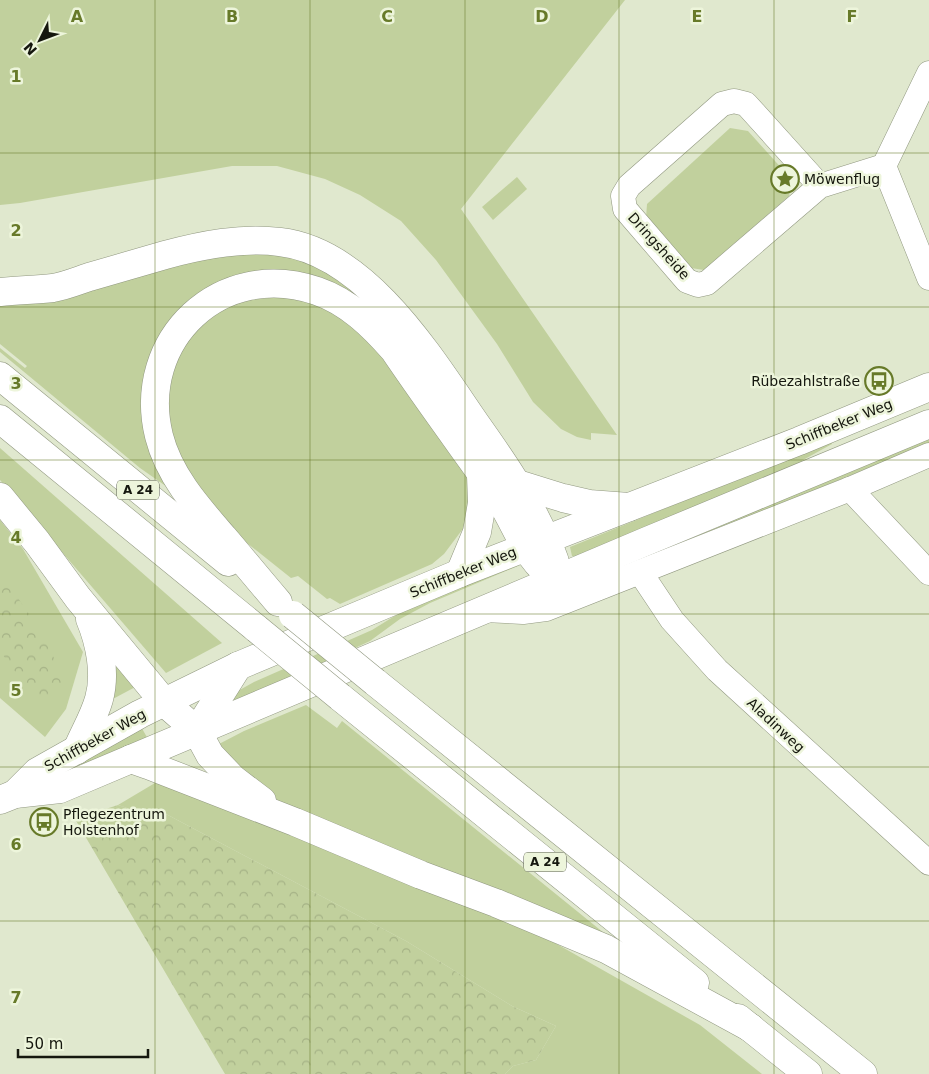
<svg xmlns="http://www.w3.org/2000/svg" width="929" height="1074" font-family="'DejaVu Sans',sans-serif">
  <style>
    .green { fill: #c1d09d }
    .forest { fill: url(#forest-crowns) }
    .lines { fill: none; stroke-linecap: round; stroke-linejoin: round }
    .minor-casing { stroke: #919880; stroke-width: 25 }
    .major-casing { stroke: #919880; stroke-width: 29 }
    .highway-casing { stroke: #919880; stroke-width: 29 }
    .minor { stroke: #fff; stroke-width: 24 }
    .major { stroke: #fff; stroke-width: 28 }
    .highway { stroke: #fff; stroke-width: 28 }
    .highway-bridge-casing { stroke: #919880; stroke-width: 29; stroke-linecap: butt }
    .highway-bridge { stroke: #fff; stroke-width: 28 }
    .grid { fill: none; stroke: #677a29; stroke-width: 1; stroke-opacity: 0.55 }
    .labels { text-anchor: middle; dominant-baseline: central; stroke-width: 5; stroke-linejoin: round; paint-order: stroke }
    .shield { fill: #edf5db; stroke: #565a4c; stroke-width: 1 }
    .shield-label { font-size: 12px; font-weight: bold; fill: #15170e }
    .poi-label { font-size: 14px; fill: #15170e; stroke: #edf5db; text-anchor: start }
    .street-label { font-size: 14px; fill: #15170e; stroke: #edf5db }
    .grid-label { font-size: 16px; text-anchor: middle; font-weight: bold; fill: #677a29; stroke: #edf5db; stroke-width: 5; stroke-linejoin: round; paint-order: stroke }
  </style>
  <defs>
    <pattern id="forest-crowns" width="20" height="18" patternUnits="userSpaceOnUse" patternTransform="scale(1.25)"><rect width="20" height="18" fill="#c1d09d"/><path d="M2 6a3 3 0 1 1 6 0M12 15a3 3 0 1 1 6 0" fill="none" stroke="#a5b286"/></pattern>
  </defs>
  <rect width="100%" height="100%" fill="#e0e8ce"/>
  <g class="green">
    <path d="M0 0H625L461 209 617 435 591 433V440L577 437 561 429 533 402 497 344 436 260 401 221 360 195 325 179 277 166H232L20 203 0 205Z"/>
    <path d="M730 128 748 131 793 181 789 196 704 270 691 268 646 218 647 204Z"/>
    <path d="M517 177 527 189 493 220 482 207Z"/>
    <path d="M276 251 345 278 407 354 293 278 167 335 170 489 140 468 0 352V348L25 368 27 366 0 344V302L209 255Z"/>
    <path d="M288 296 313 302 337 315 355 328 391 366 472 482 470 529 462 530 444 554 432 564 340 604 330 598 327 599 298 576 291 578 242 539 200 491 177 450 170 427 167 400 174 364 183 346 207 317 238 301Z"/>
    <path d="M929 438V443L536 605 534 601Z"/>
    <path d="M831 441 832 444 803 460 786 474 586 558 572 556 570 547Z"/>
    <path d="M0 448 222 643 166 673 0 480Z"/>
    <path d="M0 520 23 549 83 652 66 709 45 737 0 698Z"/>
    <path d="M520 563 518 566 430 603 400 619 370 641 271 687 229 704 236 692 254 682 372 630 414 604Z"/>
    <path d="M112 659 139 685 111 700Z"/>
    <path d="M306 705 337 728 342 721 620 946 279 802 237 771 219 744 244 731Z"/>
    <path d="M140 725 148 739 53 777Z"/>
    <path d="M160 780 539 934 700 1025 762 1074H505L513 1066 536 1060 556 1026 512 1006 406 941 166 814 136 811 118 805Z"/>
  </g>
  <g class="forest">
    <path d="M0 572 40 630 64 678 50 701 33 696 0 651Z"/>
    <path d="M118 805 136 811 166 814 406 941 512 1006 556 1026 536 1060 513 1066 505 1074H225L75 819Z"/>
  </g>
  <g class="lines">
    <defs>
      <g id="minor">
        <path d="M929 73 884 166 929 278"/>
        <path d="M820 186 746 104 734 101 722 104 629 186 623 196 625 209 687 281 698 285 707 283 820 186 884 166"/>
        <path d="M850 489 929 573"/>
        <path d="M640 572 672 620 717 670 929 863"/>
        <path d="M484 610 523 612 546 609 850 489 929 455"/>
      </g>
      <g id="major">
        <path d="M15 794 37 772 140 714 238 666 460 573 799 441 929 387"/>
        <path d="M0 800 15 794 60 789 647 541 929 424"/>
      </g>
      <g id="highway">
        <path d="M0 292C17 290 35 290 53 288 65 286 77 281 89 277 114 270 140 262 165 255 202 245 242 237 280 242 367 252 431 359 476 424 503 462 527 497 546 540 552 553 558 565 557 580 524 560 517 523 496 494 462 446 427 399 394 350 373 326 349 302 317 291 222 258 135 339 159 436 169 476 198 508 224 538 242 559 260 581 278 602"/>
        <path d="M0 376 228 562"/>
        <path d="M0 419 257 629"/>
        <path d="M518 484 563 498 589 504 629 507"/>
        <path d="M0 497 37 542 78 598 164 702 197 731 210 755 233 779 262 801"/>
        <path d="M460 573 477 532 482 503 481 475"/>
        <path d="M375 682 863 1074"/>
        <path d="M340 697 695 983"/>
        <path d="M197 731 238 666"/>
        <path d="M77 750C84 733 94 717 99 699 106 674 100 643 90 619"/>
        <path d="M131 759 148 765 295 822 421 875 496 903 606 949 751 1028"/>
        <path d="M738 1018 808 1074"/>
      </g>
    </defs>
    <use href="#minor" class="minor-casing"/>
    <use href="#major" class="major-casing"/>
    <use href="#highway" class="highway-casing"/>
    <use href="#minor" class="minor"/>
    <use href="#major" class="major"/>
    <use href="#highway" class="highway"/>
    <defs>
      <g id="highway-bridge">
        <path d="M293 615 375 682"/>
        <path d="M257 629 340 697"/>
      </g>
    </defs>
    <use href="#highway-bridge" class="highway-bridge-casing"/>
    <use href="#highway-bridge" class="highway-bridge"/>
  </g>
  <path class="grid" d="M155 0V1074M310 0V1074M465 0V1074M619 0V1074M774 0V1074M0 153H929M0 307H929M0 460H929M0 614H929M0 767H929M0 921H929"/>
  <defs>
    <symbol id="sight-ring" viewBox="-11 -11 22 22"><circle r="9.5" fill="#edf5db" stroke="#677a29" stroke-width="1.5"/><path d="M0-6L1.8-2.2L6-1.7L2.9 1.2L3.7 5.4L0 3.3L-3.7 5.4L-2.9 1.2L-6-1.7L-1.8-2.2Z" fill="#677a29"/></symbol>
    <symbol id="bus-ring" viewBox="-11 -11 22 22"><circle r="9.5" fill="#edf5db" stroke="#677a29" stroke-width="1.5"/><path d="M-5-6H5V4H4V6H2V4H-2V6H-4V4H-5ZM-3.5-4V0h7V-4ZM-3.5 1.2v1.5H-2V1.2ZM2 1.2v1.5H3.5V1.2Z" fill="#677a29"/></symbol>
  </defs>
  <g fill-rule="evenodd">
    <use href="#sight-ring" x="769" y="163" width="32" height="32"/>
    <use href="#bus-ring" x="863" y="365" width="32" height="32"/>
    <use href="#bus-ring" x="28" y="806" width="32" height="32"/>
  </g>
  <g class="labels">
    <g class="shield">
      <rect x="117" y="480.5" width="42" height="19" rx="4"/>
      <rect x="524" y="852.5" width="42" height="19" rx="4"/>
    </g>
    <g class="shield-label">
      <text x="138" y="490">A 24</text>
      <text x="545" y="862">A 24</text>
    </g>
    <g class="poi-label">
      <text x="804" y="179">Möwenflug</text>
      <text x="860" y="381" text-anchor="end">Rübezahlstraße</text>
      <text x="63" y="814">Pflegezentrum<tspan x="63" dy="16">Holstenhof</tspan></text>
    </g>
    <g class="street-label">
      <text transform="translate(659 246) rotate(48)">Dringsheide</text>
      <text transform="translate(839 424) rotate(-22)">Schiffbeker Weg</text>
      <text transform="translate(463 572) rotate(-22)">Schiffbeker Weg</text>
      <text transform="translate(776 725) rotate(43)">Aladinweg</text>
      <text transform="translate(95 740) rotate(-29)">Schiffbeker Weg</text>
    </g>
  </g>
  <g class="grid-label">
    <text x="77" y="22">A</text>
    <text x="232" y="22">B</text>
    <text x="387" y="22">C</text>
    <text x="542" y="22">D</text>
    <text x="697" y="22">E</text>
    <text x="852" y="22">F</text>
    <text x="16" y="82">1</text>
    <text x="16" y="236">2</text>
    <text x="16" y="389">3</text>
    <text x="16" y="543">4</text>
    <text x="16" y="696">5</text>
    <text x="16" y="850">6</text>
    <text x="16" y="1003">7</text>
  </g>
  <g transform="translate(40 40) rotate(228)" stroke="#edf5db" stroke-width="4" paint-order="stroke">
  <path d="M0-4L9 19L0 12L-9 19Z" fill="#15170e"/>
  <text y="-8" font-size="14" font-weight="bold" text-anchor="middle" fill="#15170e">N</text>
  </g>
  <path d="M18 1049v8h130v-8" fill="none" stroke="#15170e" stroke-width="2.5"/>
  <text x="25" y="1049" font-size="15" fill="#15170e" stroke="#edf5db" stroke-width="4" paint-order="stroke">50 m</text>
</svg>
